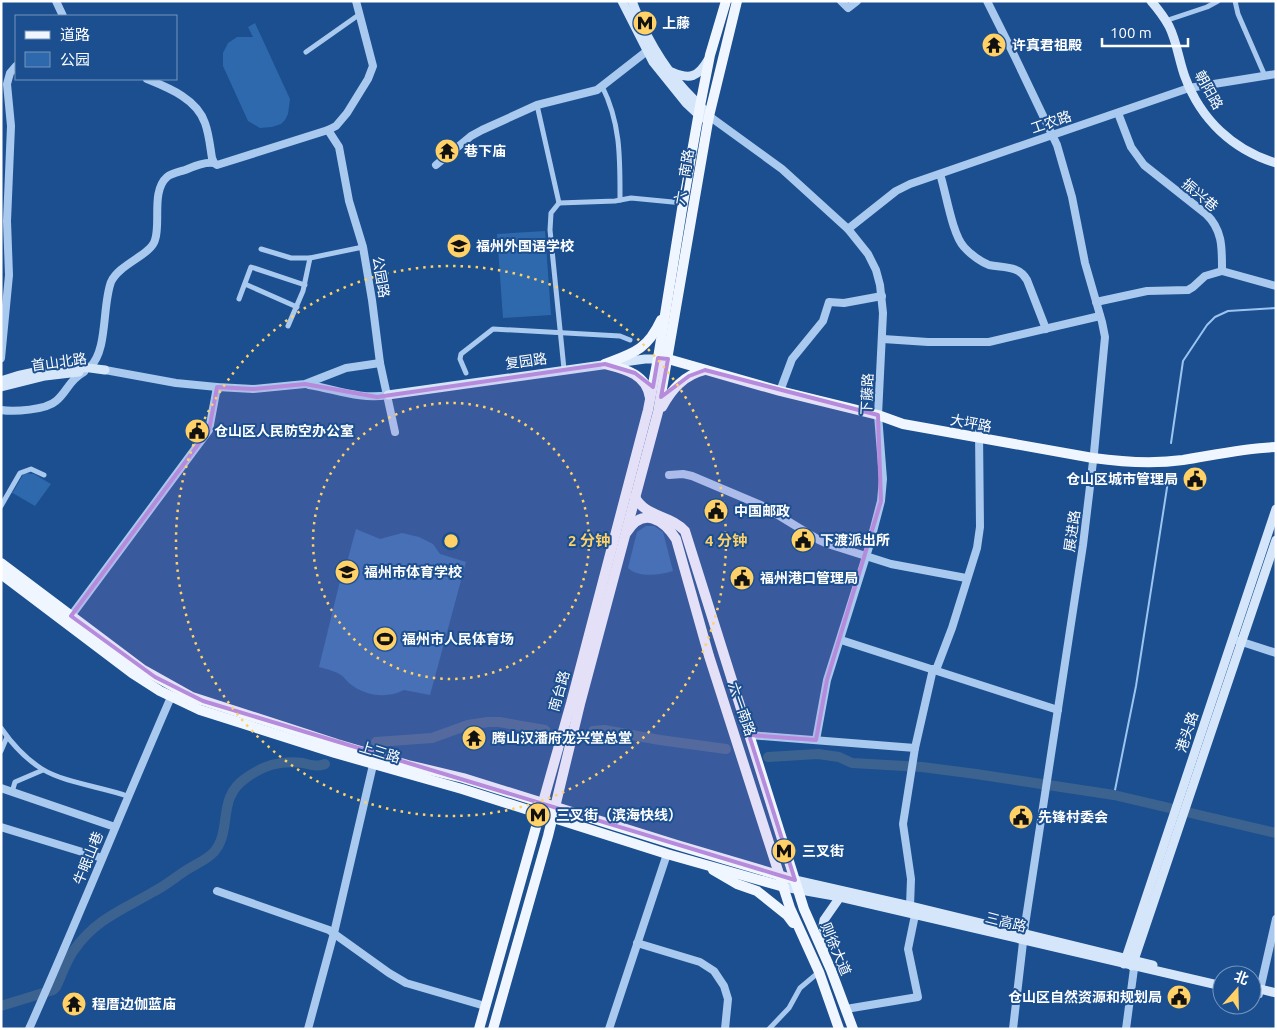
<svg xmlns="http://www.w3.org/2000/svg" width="1277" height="1030" font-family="Ubuntu,'Noto Sans SC',sans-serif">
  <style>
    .green { fill: #2e69ad }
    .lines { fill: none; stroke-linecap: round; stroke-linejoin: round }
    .stream { stroke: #9cc4f0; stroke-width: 2 }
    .river { stroke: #3c6290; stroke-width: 10 }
    .minor { stroke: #a9c9ee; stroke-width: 5 }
    .tertiary { stroke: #a9c9ee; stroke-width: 8 }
    .secondary { stroke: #d6e6fa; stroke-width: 9 }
    .primary { stroke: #f0f6ff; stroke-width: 10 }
    .marked { fill: #b68bdc; fill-opacity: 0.2; stroke: #b68bdc; stroke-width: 4; stroke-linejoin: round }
    .ring { fill: none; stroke: #ffd166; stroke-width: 2.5; stroke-dasharray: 2.5 5 }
    .labels { text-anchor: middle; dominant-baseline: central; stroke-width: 4; stroke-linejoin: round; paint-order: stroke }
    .poi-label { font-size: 14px; font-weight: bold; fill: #fff; stroke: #1b4f8f; text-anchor: start }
    .street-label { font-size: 14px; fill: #fff; stroke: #1b4f8f }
    .centre { fill: #ffd166; stroke: #1b4f8f; stroke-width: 2.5 }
    .ring-label { font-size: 15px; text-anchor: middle; font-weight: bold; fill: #ffd166; stroke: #1b4f8f; stroke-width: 4; stroke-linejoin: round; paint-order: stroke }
  </style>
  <rect width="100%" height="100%" fill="#1b4f8f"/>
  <g class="green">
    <path d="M255 23 290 99 288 114 285 120 281 124 272 127 260 128 248 121 223 66V53L228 43 237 37H253L248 27Z"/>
    <path d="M545 231 551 315 503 318 497 234Z"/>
    <path d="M24 473 34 474 51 484 35 506 11 492H13Z"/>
    <path d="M646 526H654L663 532 673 571C659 575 639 578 628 568L637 532Z"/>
    <path d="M356 529 380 539 402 533 419 537 433 544 440 554 466 562 430 695 404 690C387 699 364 696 349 683 346 680 344 677 341 675 335 671 326 669 319 667L340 581H342Z"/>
  </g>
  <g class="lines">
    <g class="stream">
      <path d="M1171 443 1183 361 1207 325 1215 317 1228 311 1276 308"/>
      <path d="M1114 795 1136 686 1169 475"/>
    </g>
    <g class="river">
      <path d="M593 731 604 730 660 740 726 749"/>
      <path d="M376 742 432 738 468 725 488 722H499L545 730"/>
      <path d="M768 757 818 754 839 757 852 763 922 767 976 774 1114 795 1276 833"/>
      <path d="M1 1006 53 990 56 987C62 975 66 961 74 950 96 919 122 910 153 892 163 887 172 880 182 873 191 866 206 861 214 852 233 830 216 798 246 778 264 765 281 760 303 763 311 765 317 767 325 764"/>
    </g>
    <g class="minor">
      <path d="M1235 1 1238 14 1265 76"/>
      <path d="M1165 21 1207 7 1218 1"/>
      <path d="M306 52 360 14"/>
      <path d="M602 86C621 124 620 159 620 200"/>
      <path d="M537 105 559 203"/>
      <path d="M559 203 551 213 550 230 564 369"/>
      <path d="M559 203 615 201 631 198 683 203"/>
      <path d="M261 249 291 258H310L363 247"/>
      <path d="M245 284 297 307"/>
      <path d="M239 299 251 267 305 285"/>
      <path d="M288 326 303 291 310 258"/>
      <path d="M466 373 460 359 461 354 493 329 620 336 630 340"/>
      <path d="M1 506 20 473 31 469 44 475"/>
      <path d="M1 728C12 744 26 759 42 769 65 783 102 787 127 796"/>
      <path d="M1 751 7 737"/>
      <path d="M12 792 15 782 43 770"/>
      <path d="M769 1029 789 1008 800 988 819 972"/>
    </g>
    <g class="tertiary">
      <path d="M56 1 63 16"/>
      <path d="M841 1 848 8 857 1"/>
      <path d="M987 1 1015 57 1057 145 1072 197 1085 263 1102 322 1105 337 1094 453 1083 545 1025 925 1013 1029"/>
      <path d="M147 79C169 88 197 99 205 123 209 134 210 146 212 158L214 163 217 165 328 130 336 126 347 113 368 79 373 66 356 1"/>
      <path d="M709 116 782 169 848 229 868 254 876 270 880 285 883 313 878 415 883 479 881 501 869 547 827 680 816 740"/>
      <path d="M328 130 339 147 349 201 363 247 372 300 380 363 395 432"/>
      <path d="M436 165 471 136 482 130 537 105 597 90 647 51"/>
      <path d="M940 174C946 192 952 234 964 247 970 254 981 262 989 265 1003 268 1019 265 1027 280L1046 329"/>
      <path d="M848 229 896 191 910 184 1189 88 1276 74"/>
      <path d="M1222 271 1276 286"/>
      <path d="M1096 302 1147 291 1188 290 1193 287 1205 276 1222 271C1222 249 1223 230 1206 214L1144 165 1131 147 1118 113"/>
      <path d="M883 339 928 342H989L1100 316"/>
      <path d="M1 358 9 275 7 221 11 126 7 84 10 73 16 66"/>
      <path d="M90 367C108 350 102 306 111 282 119 264 151 255 155 240 161 223 151 191 167 177 172 173 179 172 185 170 195 166 204 162 214 163"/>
      <path d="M105 370 176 383 217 387 253 389 305 384 346 368 380 363"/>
      <path d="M309 385C335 389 360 400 388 395"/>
      <path d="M780 391 792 359 823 321 829 302 844 303 882 296"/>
      <path d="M1 410C14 412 46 410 56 401 67 392 69 380 84 372"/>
      <path d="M669 475 683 474 692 476 763 506 819 540 828 544 891 564 966 578"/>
      <path d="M71 616 209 430 217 387"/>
      <path d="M841 640 1058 710"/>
      <path d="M1236 640 1276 653"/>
      <path d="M936 670 952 628 977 548 980 527 979 432"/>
      <path d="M749 735 915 748"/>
      <path d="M1 788 115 827"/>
      <path d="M1 827 102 858"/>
      <path d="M217 891 329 930 389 973 406 983 485 1006"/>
      <path d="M910 906 911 879 903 824 915 748 933 669"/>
      <path d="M637 943 700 962 714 971 724 986 728 999 725 1029"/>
      <path d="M1259 994 1276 919"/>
      <path d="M846 1009 918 997 908 949 915 915"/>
      <path d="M29 1029C78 919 123 807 171 697"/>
      <path d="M308 1029 334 933 373 765"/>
      <path d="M609 1029 667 854"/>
      <path d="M1126 1029 1135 961"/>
    </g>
    <g class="secondary">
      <path d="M622 1 653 62 686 103 702 118"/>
      <path d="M632 1C644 33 660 62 683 88 689 95 697 102 704 110"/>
      <path d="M1151 1C1158 9 1164 17 1169 26 1177 42 1179 61 1185 77 1201 120 1233 150 1276 163"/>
      <path d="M672 72C690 80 698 77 708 60"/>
      <path d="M1 381C35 369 70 364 105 370"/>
      <path d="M1 387 45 376 79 372"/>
      <path d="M388 395 645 359H663"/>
      <path d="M795 880 910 906 1153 965"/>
      <path d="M784 887 840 897 1222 986"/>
      <path d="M823 952 825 936 823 926 824 920 840 897"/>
      <path d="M1124 964 1276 509"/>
      <path d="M1132 966 1276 540"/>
      <path d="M1252 987 1276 993"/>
    </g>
    <g class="primary">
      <path d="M668 359 780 391 878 415 903 424 1093 458C1122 462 1154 464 1183 460 1214 455 1245 448 1276 447"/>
      <path d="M605 364C634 353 647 350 661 320"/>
      <path d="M605 364C625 369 647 374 650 398"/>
      <path d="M662 407C672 389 684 375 705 370"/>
      <path d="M635 497C645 517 671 515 685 531L804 909 831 970 853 1029"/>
      <path d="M627 532C643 506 664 520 676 539L709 656 790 908 819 972 839 1029"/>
      <path d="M1 563 142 669 192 697 337 744 408 765 463 778 677 845 795 880"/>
      <path d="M1 574 132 673 160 691 200 710 335 753 462 789 667 854 784 887"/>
      <path d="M713 870 737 884 757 891 787 915 793 923"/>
      <path d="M479 1029 571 703 648 410 658 358 683 203 700 106 710 55 726 1"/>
      <path d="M493 1029 548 836 580 704 658 412 709 116 737 1"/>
    </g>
  </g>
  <path class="marked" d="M658 358 668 359 661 397 689 376 705 370 878 415 881 501 827 680 816 740 749 735 795 880 203 701 155 677 71 616 209 430 217 387 253 389 305 384 377 397 605 364 635 373 653 387Z"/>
  <g class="ring">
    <circle cx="451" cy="541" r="138"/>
    <circle cx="451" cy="541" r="275"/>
  </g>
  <defs>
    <symbol id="metro-disc" viewBox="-11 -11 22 22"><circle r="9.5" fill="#ffd166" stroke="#1b4f8f"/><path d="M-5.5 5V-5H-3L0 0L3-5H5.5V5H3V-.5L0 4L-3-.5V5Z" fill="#111"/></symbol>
    <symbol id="temple-disc" viewBox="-11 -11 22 22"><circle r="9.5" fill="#ffd166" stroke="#1b4f8f"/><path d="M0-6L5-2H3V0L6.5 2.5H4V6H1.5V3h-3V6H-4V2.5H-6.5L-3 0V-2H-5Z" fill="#111"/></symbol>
    <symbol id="school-disc" viewBox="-11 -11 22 22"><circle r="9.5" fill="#ffd166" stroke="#1b4f8f"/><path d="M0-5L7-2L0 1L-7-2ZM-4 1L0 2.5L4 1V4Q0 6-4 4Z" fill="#111"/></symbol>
    <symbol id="civic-disc" viewBox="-11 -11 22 22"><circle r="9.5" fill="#ffd166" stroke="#1b4f8f"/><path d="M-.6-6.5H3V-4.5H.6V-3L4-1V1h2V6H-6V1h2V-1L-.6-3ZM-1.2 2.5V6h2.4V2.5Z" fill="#111"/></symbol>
    <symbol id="stadium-disc" viewBox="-11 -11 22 22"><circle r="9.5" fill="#ffd166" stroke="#1b4f8f"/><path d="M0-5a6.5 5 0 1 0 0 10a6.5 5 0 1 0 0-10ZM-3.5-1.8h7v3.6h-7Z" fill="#111"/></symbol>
  </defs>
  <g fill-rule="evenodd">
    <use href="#metro-disc" x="631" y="9" width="28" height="28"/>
    <use href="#temple-disc" x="980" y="31" width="28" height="28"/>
    <use href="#temple-disc" x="433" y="137" width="28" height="28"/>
    <use href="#school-disc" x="445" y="232" width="28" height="28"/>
    <use href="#civic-disc" x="183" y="417" width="28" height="28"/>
    <use href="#civic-disc" x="1181" y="465" width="28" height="28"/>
    <use href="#civic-disc" x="702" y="497" width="28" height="28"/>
    <use href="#civic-disc" x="789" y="526" width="28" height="28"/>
    <use href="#school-disc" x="333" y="558" width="28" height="28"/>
    <use href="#civic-disc" x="728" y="564" width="28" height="28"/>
    <use href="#stadium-disc" x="371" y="625" width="28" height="28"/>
    <use href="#temple-disc" x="460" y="724" width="28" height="28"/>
    <use href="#metro-disc" x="524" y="801" width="28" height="28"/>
    <use href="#civic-disc" x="1007" y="803" width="28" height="28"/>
    <use href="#metro-disc" x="770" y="837" width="28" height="28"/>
    <use href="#civic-disc" x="1165" y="983" width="28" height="28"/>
    <use href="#temple-disc" x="60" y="990" width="28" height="28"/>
  </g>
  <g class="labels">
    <g class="poi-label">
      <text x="662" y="23">上藤</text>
      <text x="1012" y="45">许真君祖殿</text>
      <text x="464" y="151">巷下庙</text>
      <text x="476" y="246">福州外国语学校</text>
      <text x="214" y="431">仓山区人民防空办公室</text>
      <text x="1178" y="479" text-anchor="end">仓山区城市管理局</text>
      <text x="734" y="511">中国邮政</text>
      <text x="820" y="540">下渡派出所</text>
      <text x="364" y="572">福州市体育学校</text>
      <text x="760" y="578">福州港口管理局</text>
      <text x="402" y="639">福州市人民体育场</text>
      <text x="492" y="738">腾山汉潘府龙兴堂总堂</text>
      <text x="556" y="815">三叉街（滨海快线）</text>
      <text x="1038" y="817">先锋村委会</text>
      <text x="802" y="851">三叉街</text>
      <text x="1162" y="997" text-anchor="end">仓山区自然资源和规划局</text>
      <text x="92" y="1004">程厝边伽蓝庙</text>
    </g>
    <g class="street-label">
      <text transform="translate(1209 90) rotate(61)">朝阳路</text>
      <text transform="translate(1051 122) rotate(-19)">工农路</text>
      <text transform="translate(684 177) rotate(-80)">六一南路</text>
      <text transform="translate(1200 195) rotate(40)">振兴巷</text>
      <text transform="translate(381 277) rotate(80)">公园路</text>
      <text transform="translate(526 361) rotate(-8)">复园路</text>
      <text transform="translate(59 362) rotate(-8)">首山北路</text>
      <text transform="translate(867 394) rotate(-87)">下藤路</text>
      <text transform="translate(971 423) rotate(10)">大坪路</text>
      <text transform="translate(1072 531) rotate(-82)">展进路</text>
      <text transform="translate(559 691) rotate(-74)">南台路</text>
      <text transform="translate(742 709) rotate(71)">六一南路</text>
      <text transform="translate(1187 732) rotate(-72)">港头路</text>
      <text transform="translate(380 752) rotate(17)">上三路</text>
      <text transform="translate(88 858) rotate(-68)">牛眠山巷</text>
      <text transform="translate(1006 922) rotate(14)">三高路</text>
      <text transform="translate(836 949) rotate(67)">则徐大道</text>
    </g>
  </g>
  <circle cx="451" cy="541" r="8" class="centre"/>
  <g class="ring-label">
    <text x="589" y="546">2 分钟</text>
    <text x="726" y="546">4 分钟</text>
  </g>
  <rect width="1277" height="1030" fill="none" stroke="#ffffff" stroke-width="5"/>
  <rect x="15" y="15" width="162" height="65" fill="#1b4f8f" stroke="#7695bc"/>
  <rect x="25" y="31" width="25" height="8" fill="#f0f6ff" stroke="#7695bc"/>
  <text x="60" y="40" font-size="15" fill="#ffffff">道路</text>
  <rect x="25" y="52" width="25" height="15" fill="#2e69ad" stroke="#7695bc"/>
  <text x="60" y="65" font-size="15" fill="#ffffff">公园</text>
  <g transform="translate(1237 990) rotate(20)"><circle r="24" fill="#1b4f8f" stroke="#7695bc"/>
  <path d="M0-4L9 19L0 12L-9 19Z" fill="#ffd166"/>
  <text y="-8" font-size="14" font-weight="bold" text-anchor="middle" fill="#ffffff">北</text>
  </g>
  <path d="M1102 38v8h86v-8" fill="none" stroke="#ffffff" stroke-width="2.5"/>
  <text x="1110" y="38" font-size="15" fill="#ffffff" stroke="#1b4f8f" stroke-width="4" paint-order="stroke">100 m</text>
</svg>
